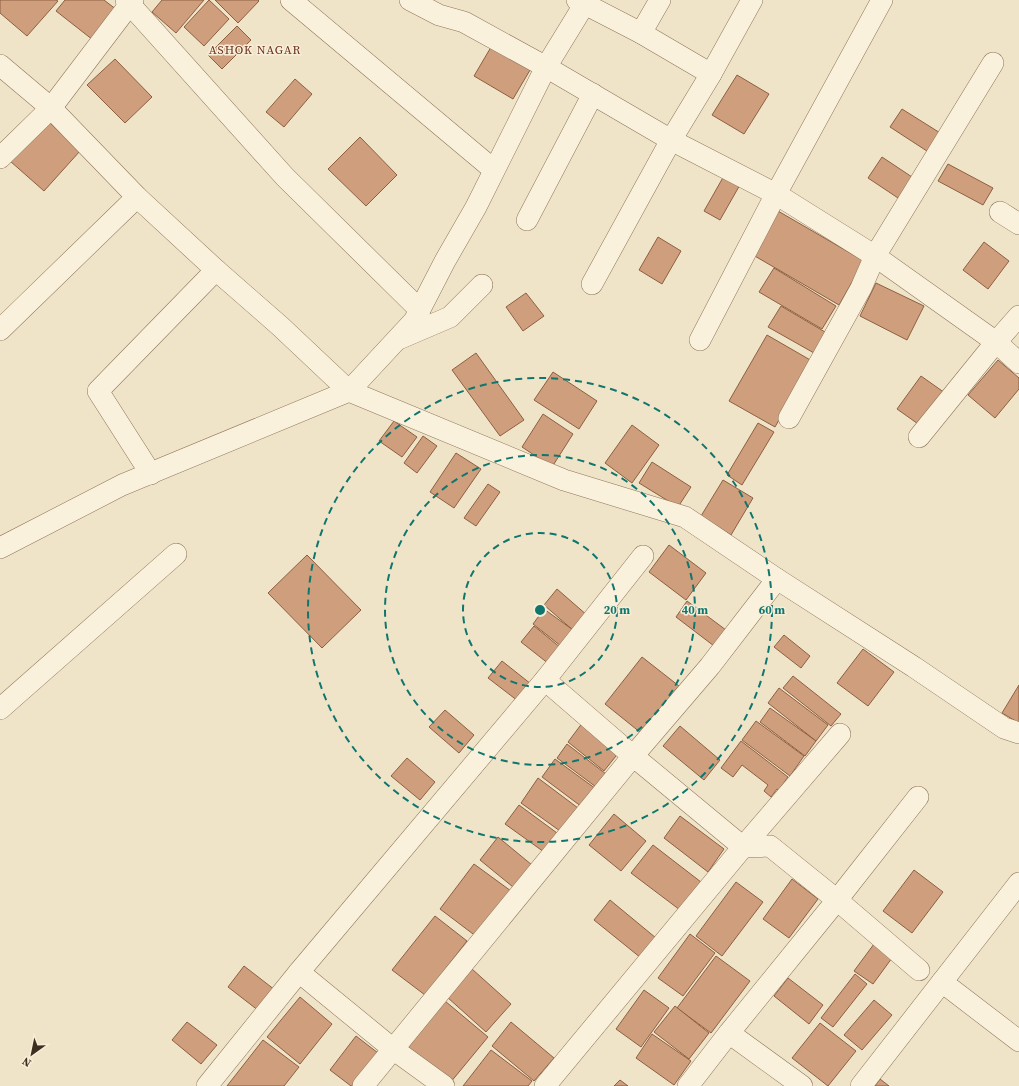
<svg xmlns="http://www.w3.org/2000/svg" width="1019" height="1086" font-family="'Source Serif 4',serif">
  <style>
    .building { fill: #cf9f7d; stroke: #8d5f41 }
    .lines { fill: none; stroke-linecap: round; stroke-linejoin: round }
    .minor-casing { stroke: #8d765c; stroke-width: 22 }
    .minor { stroke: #faf1dc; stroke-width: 21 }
    .ring { fill: none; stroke: #0f766e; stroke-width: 2; stroke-dasharray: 7 5 }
    .labels { text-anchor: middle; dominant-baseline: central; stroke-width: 3; stroke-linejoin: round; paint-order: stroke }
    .neighbourhood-label { font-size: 12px; letter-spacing: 1px; fill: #6b2e1e; stroke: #f7eed8 }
    .centre { fill: #0f766e; stroke: #f7eed8; stroke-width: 2 }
    .ring-label { font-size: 12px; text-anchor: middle; font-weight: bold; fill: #0f766e; stroke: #f7eed8; stroke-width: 3; stroke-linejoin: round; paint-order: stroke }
  </style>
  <rect width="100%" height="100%" fill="#f0e4c8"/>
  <g class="building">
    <path d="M0 0H56L58 1 27 36 0 13Z"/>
    <path d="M65 0H104L117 10 93 40 56 11Z"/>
    <path d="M162 0H204L176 33 152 12Z"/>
    <path d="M209 0 229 19 204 46 184 27Z"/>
    <path d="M215 0H258L259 1 238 23Z"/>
    <path d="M237 26 251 40 222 69 208 55Z"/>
    <path d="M494 42 533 65 513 99 474 76Z"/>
    <path d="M115 59 152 97 125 123 87 85Z"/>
    <path d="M737 75 769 94 744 134 712 115Z"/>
    <path d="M295 79 312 94 284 127 266 112Z"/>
    <path d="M902 109 945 136 933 155 890 127Z"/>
    <path d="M47 120 80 151 44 191 10 161Z"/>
    <path d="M360 137 397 175 366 206 328 169Z"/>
    <path d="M882 157 918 181 904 202 868 178Z"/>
    <path d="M948 164 993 188 983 205 938 181Z"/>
    <path d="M725 174 741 183 720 220 704 211Z"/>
    <path d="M778 211 864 261 839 305 753 255Z"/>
    <path d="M658 237 681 251 662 284 639 270Z"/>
    <path d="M984 242 1009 261 988 289 963 270Z"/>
    <path d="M774 268 836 306 822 329 759 292Z"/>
    <path d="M876 283 924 306 907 340 860 316Z"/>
    <path d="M526 293 544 316 523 331 506 307Z"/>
    <path d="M781 306 825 332 814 353 768 327Z"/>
    <path d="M767 335 812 361 775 427 729 401Z"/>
    <path d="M476 353 524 420 500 436 452 370Z"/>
    <path d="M998 360 1019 378V389L995 418 968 395Z"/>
    <path d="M553 372 597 401 579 429 534 400Z"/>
    <path d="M921 376 945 393 921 426 897 409Z"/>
    <path d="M543 414 573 434 552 467 522 447Z"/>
    <path d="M394 421 417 437 402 457 379 441Z"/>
    <path d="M758 423 774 432 742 485 727 475Z"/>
    <path d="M632 425 659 445 632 483 605 463Z"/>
    <path d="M423 436 437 446 417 473 404 463Z"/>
    <path d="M456 453 481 469 454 508 430 492Z"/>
    <path d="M652 462 691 487 678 507 639 483Z"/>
    <path d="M723 480 753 498 731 535 701 516Z"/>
    <path d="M488 484 500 492 476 526 464 518Z"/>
    <path d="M669 545 706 573 686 600 649 572Z"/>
    <path d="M307 555 361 610 322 648 268 593Z"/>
    <path d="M557 589 588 616 574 631 544 605Z"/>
    <path d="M687 601 726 630 714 646 676 617Z"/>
    <path d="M544 609 573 630 561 646 533 624Z"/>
    <path d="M534 626 561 648 549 664 521 642Z"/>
    <path d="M784 635 810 656 801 668 774 647Z"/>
    <path d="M863 649 894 672 868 706 837 683Z"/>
    <path d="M642 657 679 686 641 733 605 704Z"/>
    <path d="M502 661 531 684 518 701 488 678Z"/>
    <path d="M793 676 841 714 831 726 783 688Z"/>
    <path d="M1019 685V723L1002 713Z"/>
    <path d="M779 688 828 725 816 741 768 703Z"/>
    <path d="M770 708 816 741 805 756 760 722Z"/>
    <path d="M445 710 474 735 459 753 429 727Z"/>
    <path d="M756 721 804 756 790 776 742 740Z"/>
    <path d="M583 722 620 751 604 771 568 742Z"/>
    <path d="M680 726 720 760 704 780 663 746Z"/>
    <path d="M741 741 788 777 779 790 777 789 771 797 764 791 768 785 742 765 733 777 721 768Z"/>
    <path d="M567 744 606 774 596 787 557 758Z"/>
    <path d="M407 758 435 782 420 800 391 776Z"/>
    <path d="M555 759 596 789 582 807 542 777Z"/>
    <path d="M538 778 578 808 560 831 521 803Z"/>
    <path d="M519 805 557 833 544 852 505 824Z"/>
    <path d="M614 814 646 841 621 871 589 845Z"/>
    <path d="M680 816 724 849 708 872 664 838Z"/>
    <path d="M498 837 532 865 513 887 480 860Z"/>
    <path d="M653 845 701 882 680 910 631 873Z"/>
    <path d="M474 864 511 891 477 937 440 909Z"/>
    <path d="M914 870 943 892 912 933 883 911Z"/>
    <path d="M792 879 818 899 789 938 763 919Z"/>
    <path d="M736 882 763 902 722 956 696 936Z"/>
    <path d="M610 900 656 938 641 958 594 920Z"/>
    <path d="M435 916 467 941 425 995 392 970Z"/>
    <path d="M690 934 715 953 683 996 658 978Z"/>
    <path d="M874 944 892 958 873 984 854 971Z"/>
    <path d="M716 956 750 981 711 1033 677 1008Z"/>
    <path d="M244 966 275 990 259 1011 228 987Z"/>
    <path d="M472 969 511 1004 486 1032 447 997Z"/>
    <path d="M855 974 867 984 833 1027 821 1018Z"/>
    <path d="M788 978 823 1005 809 1024 774 996Z"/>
    <path d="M644 990 669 1008 641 1047 616 1029Z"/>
    <path d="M300 997 332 1024 300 1064 267 1037Z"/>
    <path d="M874 1000 892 1015 862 1050 844 1035Z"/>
    <path d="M445 1001 488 1037 450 1083 406 1046Z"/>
    <path d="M675 1006 709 1033 689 1059 654 1032Z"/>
    <path d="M187 1022 217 1045 201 1064 172 1040Z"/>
    <path d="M511 1022 554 1058 534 1081 492 1046Z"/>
    <path d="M820 1023 856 1051 828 1086 792 1058Z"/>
    <path d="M652 1034 691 1061 674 1085 636 1058Z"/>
    <path d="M356 1036 378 1053 352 1086H351L330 1070Z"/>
    <path d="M263 1040 299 1067 284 1086H227Z"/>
    <path d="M491 1050 532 1081 528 1086H463Z"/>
    <path d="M880 1079 889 1086H875Z"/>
    <path d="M620 1080 628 1086H614Z"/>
  </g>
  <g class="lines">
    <defs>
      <g id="minor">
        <path d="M126 0 285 177 420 310"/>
        <path d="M291 0 494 170"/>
        <path d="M410 0 439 15 464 22 546 67 671 140 776 194 875 256 996 342 1019 363"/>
        <path d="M577 0 641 33 711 74 671 140 592 284"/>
        <path d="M641 33 660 0"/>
        <path d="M0 65 51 108 137 197 216 270 280 326 349 391 414 321 445 261 476 207 546 67 587 0"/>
        <path d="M711 74 752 0"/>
        <path d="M0 158 51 108 133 0"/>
        <path d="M1000 212 1019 224"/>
        <path d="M527 220 593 94"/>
        <path d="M0 330 137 197"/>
        <path d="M401 338 450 317 482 285"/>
        <path d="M700 340 776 194 882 0"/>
        <path d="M789 418 861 288 875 256 993 63"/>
        <path d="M919 437 996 342 1019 316"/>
        <path d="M151 474 98 391 216 270"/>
        <path d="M0 548 122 485 349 391 564 480 685 517 777 579 914 667 1004 728 1019 733"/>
        <path d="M545 680 633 756 710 666 777 579"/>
        <path d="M0 709 176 554"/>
        <path d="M299 972 393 1049 444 1086"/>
        <path d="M942 982 1019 1041"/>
        <path d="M729 1033 802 1086"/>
        <path d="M207 1086 299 972 545 680 643 556"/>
        <path d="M363 1086 633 756 743 847 770 846 837 900 919 970"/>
        <path d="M545 1086 743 847 840 734"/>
        <path d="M688 1086 729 1033 837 900 918 797"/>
        <path d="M861 1086 1019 883"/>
      </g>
    </defs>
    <use href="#minor" class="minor-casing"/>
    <use href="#minor" class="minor"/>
  </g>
  <g class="ring">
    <circle cx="540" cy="610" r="77"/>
    <circle cx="540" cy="610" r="155"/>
    <circle cx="540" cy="610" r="232"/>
  </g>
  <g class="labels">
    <g class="neighbourhood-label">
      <text x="255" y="50">ASHOK NAGAR</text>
    </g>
  </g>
  <circle cx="540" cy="610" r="6" class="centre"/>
  <g class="ring-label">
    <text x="617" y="614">20 m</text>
    <text x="695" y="614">40 m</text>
    <text x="772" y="614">60 m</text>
  </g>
  <g transform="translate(32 1054) rotate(213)" stroke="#f7eed8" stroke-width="3" paint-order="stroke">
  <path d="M0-3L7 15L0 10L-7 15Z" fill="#3d2e20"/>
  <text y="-6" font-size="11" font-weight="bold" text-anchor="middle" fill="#3d2e20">N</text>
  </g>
</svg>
